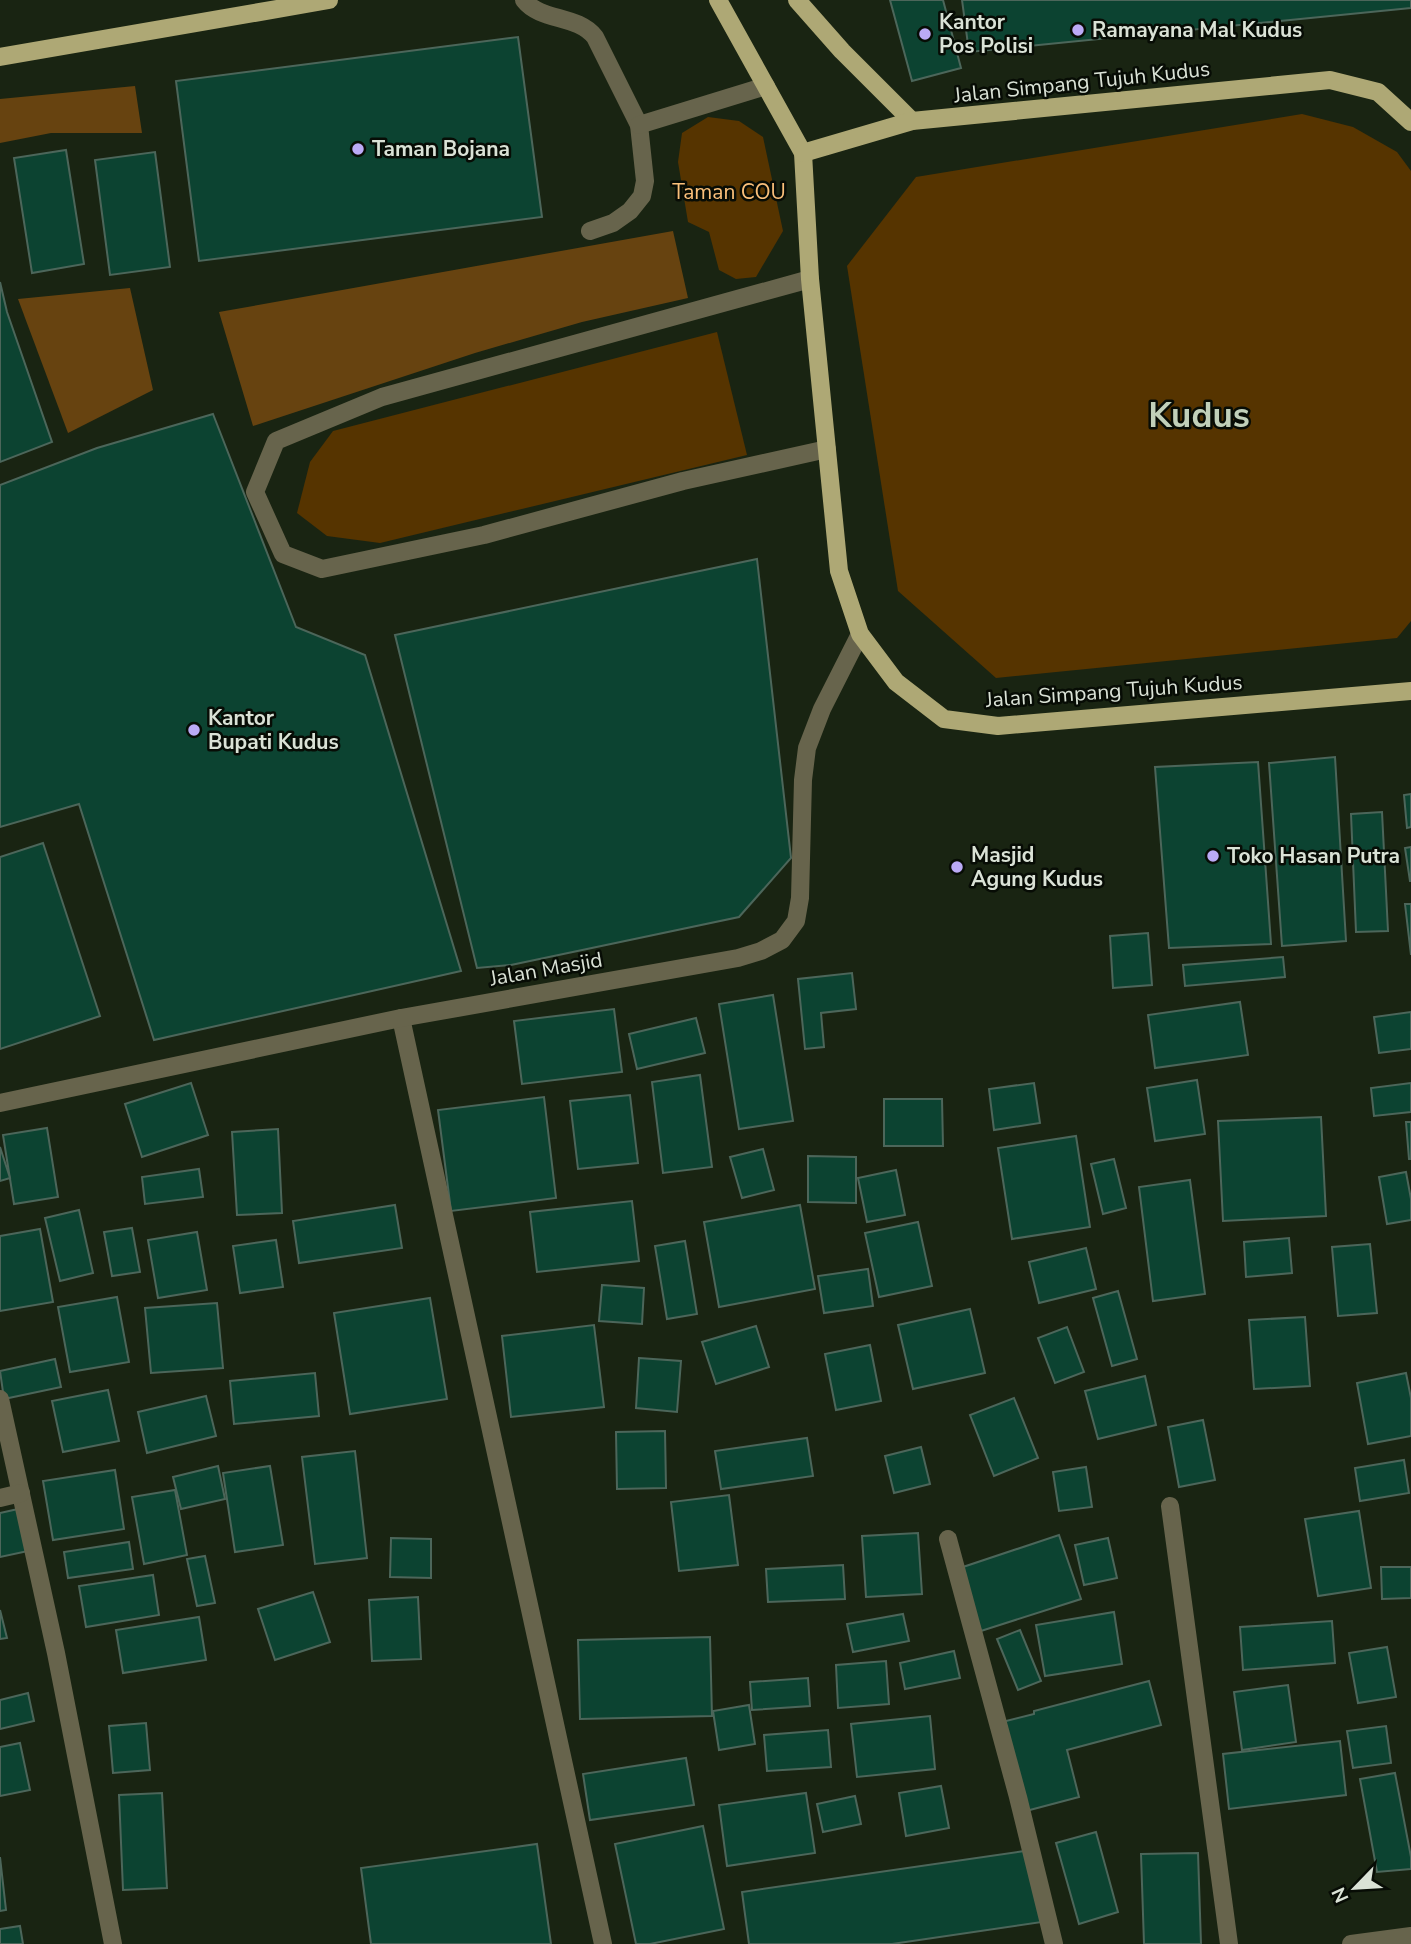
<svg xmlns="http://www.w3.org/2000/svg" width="1411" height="1944" font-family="'Nunito Sans',sans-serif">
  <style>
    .green { fill: #563400 }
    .forest { fill: #674310 }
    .building { fill: #0c4331; stroke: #4c665a; stroke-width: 2 }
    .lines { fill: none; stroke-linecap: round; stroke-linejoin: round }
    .minor { stroke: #67644c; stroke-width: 18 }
    .major { stroke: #aea875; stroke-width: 18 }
    .poi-dot { fill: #bbaaf6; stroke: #070c05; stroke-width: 2.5 }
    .labels { text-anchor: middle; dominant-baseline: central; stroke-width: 5; stroke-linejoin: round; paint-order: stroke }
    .poi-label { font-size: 21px; font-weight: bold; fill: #dae2d6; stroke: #070c05; text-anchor: start }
    .street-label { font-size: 21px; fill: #dae2d6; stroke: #070c05 }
    .park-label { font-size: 21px; fill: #fbc07a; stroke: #070c05 }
    .town-label { font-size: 35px; font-weight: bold; fill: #c1d0b9; stroke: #070c05 }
  </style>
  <rect width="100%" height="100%" fill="#192412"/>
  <g class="green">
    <path d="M1302 114 1353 127 1397 152 1411 171V621L1397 638 996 678 898 591 847 266 916 177Z"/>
    <path d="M708 117 739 121 763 137 783 231 756 277 736 279 719 270 709 232 688 222 678 162 682 133Z"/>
    <path d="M717 332 747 455 380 543 327 536 297 513 310 462 333 431Z"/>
  </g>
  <g class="forest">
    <path d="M135 86 142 133H51L0 143V99Z"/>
    <path d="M673 231 688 298 582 322 475 353 253 426 219 312Z"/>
    <path d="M130 288 153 390 68 433 18 299Z"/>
  </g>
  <g class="building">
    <path d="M890 0H943L961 68 912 81Z"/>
    <path d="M962 0H1411V8L969 52Z"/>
    <path d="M518 37 542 217 199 261 176 81Z"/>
    <path d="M66 150 84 264 32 273 14 158Z"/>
    <path d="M155 152 170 267 110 275 95 160Z"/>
    <path d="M0 282 7 312 52 442 0 462Z"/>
    <path d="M213 414 296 627 365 655 461 971 154 1040 79 804 0 827V485L97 448Z"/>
    <path d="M757 559 791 858 739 917 511 965 477 968 395 635Z"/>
    <path d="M1335 757 1346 941 1282 946 1269 763Z"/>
    <path d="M1258 762 1271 944 1169 948 1155 767Z"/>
    <path d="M1411 794V827L1407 828 1404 795Z"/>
    <path d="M1382 812 1388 931 1356 932 1351 814Z"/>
    <path d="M43 843 100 1016 0 1049V857Z"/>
    <path d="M1411 847V881H1410L1405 848Z"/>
    <path d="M1405 904H1411V955Z"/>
    <path d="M1148 933 1152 985 1113 988 1110 936Z"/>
    <path d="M1283 957 1285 977 1185 986 1183 965Z"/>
    <path d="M852 973 856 1009 821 1013 824 1047 805 1049 798 979Z"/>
    <path d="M773 995 793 1121 739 1129 719 1004Z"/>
    <path d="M1240 1002 1248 1055 1155 1068 1148 1015Z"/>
    <path d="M614 1009 622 1072 522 1084 514 1021Z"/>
    <path d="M1411 1012V1049L1379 1053 1374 1017Z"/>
    <path d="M696 1018 705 1053 637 1069 629 1034Z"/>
    <path d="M700 1075 712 1167 663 1173 652 1082Z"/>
    <path d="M1197 1080 1205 1134 1155 1141 1147 1088Z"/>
    <path d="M191 1083 208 1135 142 1157 125 1104Z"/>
    <path d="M1034 1083 1040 1123 994 1130 989 1089Z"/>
    <path d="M1411 1083V1112L1374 1116 1371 1088Z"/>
    <path d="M630 1095 638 1163 578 1169 570 1101Z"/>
    <path d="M544 1097 556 1198 451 1211 438 1110Z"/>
    <path d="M884 1099H942L943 1146H884Z"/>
    <path d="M1321 1117 1326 1216 1223 1221 1218 1121Z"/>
    <path d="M1406 1122H1411V1159H1409Z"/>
    <path d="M47 1128 58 1197 14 1204 3 1135Z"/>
    <path d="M278 1129 282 1213 237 1215 232 1132Z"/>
    <path d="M1076 1136 1090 1227 1012 1239 998 1148Z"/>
    <path d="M0 1147 10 1178 0 1181Z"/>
    <path d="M763 1149 774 1190 742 1198 730 1157Z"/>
    <path d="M808 1156 856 1157V1203L808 1202Z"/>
    <path d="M1114 1159 1126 1208 1103 1214 1091 1164Z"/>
    <path d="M199 1169 203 1197 145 1204 142 1177Z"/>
    <path d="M896 1170 905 1215 867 1222 858 1178Z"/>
    <path d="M1406 1172 1411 1199V1220L1387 1224 1379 1177Z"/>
    <path d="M1190 1180 1205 1294 1153 1301 1139 1187Z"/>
    <path d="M632 1201 639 1261 537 1272 530 1212Z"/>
    <path d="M395 1205 402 1248 299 1263 293 1221Z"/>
    <path d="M800 1205 815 1289 719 1307 704 1222Z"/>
    <path d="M79 1210 93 1273 60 1281 45 1218Z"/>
    <path d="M918 1222 932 1286 879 1297 865 1233Z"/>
    <path d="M132 1228 140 1272 112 1276 104 1232Z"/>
    <path d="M40 1229 53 1302 0 1311V1236Z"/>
    <path d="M197 1232 207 1290 158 1298 148 1240Z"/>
    <path d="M1289 1238 1292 1273 1246 1277 1244 1242Z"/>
    <path d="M276 1240 283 1287 240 1293 233 1246Z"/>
    <path d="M685 1241 697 1314 667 1319 655 1246Z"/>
    <path d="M1370 1244 1377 1313 1338 1316 1332 1247Z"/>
    <path d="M1086 1248 1096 1289 1039 1303 1029 1262Z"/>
    <path d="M868 1269 873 1306 824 1313 818 1276Z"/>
    <path d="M602 1285 644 1288 642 1324 599 1321Z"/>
    <path d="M1118 1291 1137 1359 1112 1366 1093 1298Z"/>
    <path d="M117 1297 129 1362 70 1372 58 1307Z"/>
    <path d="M430 1298 447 1399 350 1414 334 1313Z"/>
    <path d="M217 1303 223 1368 151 1373 145 1308Z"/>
    <path d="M970 1309 985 1373 913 1389 898 1325Z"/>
    <path d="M1305 1317 1310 1386 1254 1389 1249 1320Z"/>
    <path d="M594 1325 604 1407 511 1417 502 1336Z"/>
    <path d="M756 1326 769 1367 716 1384 702 1342Z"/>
    <path d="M1067 1327 1084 1372 1055 1383 1038 1338Z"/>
    <path d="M870 1345 881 1401 836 1410 825 1354Z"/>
    <path d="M639 1358 681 1361 677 1412 636 1408Z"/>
    <path d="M55 1359 61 1387 4 1399 0 1371Z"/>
    <path d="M315 1373 319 1416 234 1424 230 1381Z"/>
    <path d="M1406 1373 1411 1398V1436L1368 1444 1357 1383Z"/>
    <path d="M1145 1376 1156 1425 1098 1439 1085 1391Z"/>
    <path d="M108 1390 119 1441 63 1452 52 1401Z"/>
    <path d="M206 1396 216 1436 147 1453 138 1412Z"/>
    <path d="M1014 1398 1038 1458 994 1476 970 1415Z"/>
    <path d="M1203 1420 1215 1480 1179 1487 1168 1427Z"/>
    <path d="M665 1431 666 1488 617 1489 616 1432Z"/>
    <path d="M807 1438 813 1476 721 1489 715 1451Z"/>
    <path d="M921 1447 930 1484 894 1493 885 1456Z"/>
    <path d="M355 1451 367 1558 315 1564 302 1457Z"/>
    <path d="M1404 1460 1409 1493 1360 1501 1355 1468Z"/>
    <path d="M218 1466 225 1499 181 1509 173 1477Z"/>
    <path d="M270 1466 283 1545 235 1552 223 1473Z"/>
    <path d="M1086 1467 1092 1507 1059 1511 1053 1472Z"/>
    <path d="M115 1470 124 1529 53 1540 43 1481Z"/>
    <path d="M175 1490 187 1555 144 1564 132 1497Z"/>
    <path d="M729 1495 738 1565 679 1571 671 1502Z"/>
    <path d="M18 1509 28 1551 0 1557V1513Z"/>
    <path d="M1359 1511 1371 1588 1318 1596 1305 1519Z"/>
    <path d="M918 1533 922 1594 866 1597 862 1536Z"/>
    <path d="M1059 1535 1081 1599 981 1631 960 1568Z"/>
    <path d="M391 1538 431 1539V1578L390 1577Z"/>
    <path d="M1108 1538 1117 1578 1084 1585 1075 1545Z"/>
    <path d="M129 1542 133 1569 68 1578 64 1552Z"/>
    <path d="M205 1556 215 1603 197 1606 187 1559Z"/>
    <path d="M843 1565 845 1599 768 1602 766 1569Z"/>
    <path d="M1381 1567H1411V1598L1382 1599Z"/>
    <path d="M153 1575 159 1615 86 1627 79 1586Z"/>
    <path d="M313 1592 330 1642 275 1660 258 1609Z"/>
    <path d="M418 1597 421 1659 372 1661 369 1600Z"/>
    <path d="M0 1610 7 1638 0 1639Z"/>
    <path d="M1114 1612 1122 1664 1045 1676 1036 1625Z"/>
    <path d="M903 1614 909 1641 853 1652 847 1624Z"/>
    <path d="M199 1617 206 1660 123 1673 116 1630Z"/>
    <path d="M1332 1621 1335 1663 1243 1670 1240 1627Z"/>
    <path d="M1020 1630 1041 1681 1018 1690 997 1639Z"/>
    <path d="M710 1637 712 1716 580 1719 578 1640Z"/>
    <path d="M1387 1647 1396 1697 1358 1703 1349 1653Z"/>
    <path d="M954 1651 960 1678 905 1689 900 1663Z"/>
    <path d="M886 1661 889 1704 838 1708 836 1665Z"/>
    <path d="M808 1678 810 1706 752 1710 750 1682Z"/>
    <path d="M1149 1681 1161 1725 1067 1750 1079 1797 1026 1811 1002 1722 1034 1714V1711Z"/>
    <path d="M1288 1685 1296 1742 1242 1750 1234 1692Z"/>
    <path d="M28 1693 34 1721 0 1729V1700Z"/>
    <path d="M749 1705 755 1744 719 1750 713 1711Z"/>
    <path d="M930 1716 935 1769 857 1777 851 1724Z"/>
    <path d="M146 1723 150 1770 113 1773 109 1726Z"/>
    <path d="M1386 1726 1391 1763 1353 1768 1347 1731Z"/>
    <path d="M828 1730 831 1767 767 1771 764 1735Z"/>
    <path d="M1340 1741 1346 1795 1229 1809 1223 1754Z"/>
    <path d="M20 1743 30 1790 0 1796V1747Z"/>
    <path d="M686 1758 694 1805 590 1820 583 1774Z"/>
    <path d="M1395 1773 1411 1857V1869L1377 1872 1360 1779Z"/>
    <path d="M941 1786 949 1828 906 1836 899 1793Z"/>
    <path d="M162 1793 167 1888 123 1890 119 1795Z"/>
    <path d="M806 1793 815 1853 727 1866 719 1805Z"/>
    <path d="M855 1796 861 1824 823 1832 817 1804Z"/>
    <path d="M703 1826 724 1929 650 1944H636L615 1844Z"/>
    <path d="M1096 1832 1118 1912 1079 1924 1056 1843Z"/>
    <path d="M537 1844 551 1944H371L361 1868Z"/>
    <path d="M1031 1850 1042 1922 892 1944H749L742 1892Z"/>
    <path d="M1198 1853 1201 1944H1144L1141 1854Z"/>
    <path d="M0 1857 6 1910 0 1911Z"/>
    <path d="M20 1926 23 1944H0V1929Z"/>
  </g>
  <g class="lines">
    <g class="minor">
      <path d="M524 0C541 22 577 14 595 37L639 125 645 181 642 196 630 211 613 223 590 231"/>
      <path d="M639 125 766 86"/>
      <path d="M810 279 382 397 276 441 255 492 283 554 322 569 484 535 683 481 827 449"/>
      <path d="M401 1018 603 1944"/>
      <path d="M0 1103 401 1018 738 958 761 951 782 940 796 921 800 898 803 780 807 748 822 709 860 634"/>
      <path d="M0 1399 56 1653 113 1944"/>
      <path d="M0 1498 21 1493"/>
      <path d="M1170 1506 1229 1944"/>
      <path d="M948 1539 1018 1797 1054 1944"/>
      <path d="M1351 1944 1411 1936"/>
    </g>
    <g class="major">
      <path d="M718 0 803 153 810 279 839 571 860 634 896 682 944 719 998 726 1411 691"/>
      <path d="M797 0 842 51 912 121"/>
      <path d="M0 57 329 0"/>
      <path d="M803 153 912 121 1330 80 1378 92 1411 122"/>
    </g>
  </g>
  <g class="poi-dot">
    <circle cx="1078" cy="30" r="7"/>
    <circle cx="925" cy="34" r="7"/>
    <circle cx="358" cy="149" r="7"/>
    <circle cx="194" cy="730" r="7"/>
    <circle cx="1213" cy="856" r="7"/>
    <circle cx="957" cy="867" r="7"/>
  </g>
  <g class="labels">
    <g class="poi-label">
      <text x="939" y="22">Kantor<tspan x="939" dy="24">Pos Polisi</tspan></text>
      <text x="1092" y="30">Ramayana Mal Kudus</text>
      <text x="372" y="149">Taman Bojana</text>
      <text x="208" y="718">Kantor<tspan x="208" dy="24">Bupati Kudus</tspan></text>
      <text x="971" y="855">Masjid<tspan x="971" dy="24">Agung Kudus</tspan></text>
      <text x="1227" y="856">Toko Hasan Putra</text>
    </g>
    <g class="street-label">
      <text transform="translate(1082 82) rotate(-6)">Jalan Simpang Tujuh Kudus</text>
      <text transform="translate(1114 691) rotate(-4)">Jalan Simpang Tujuh Kudus</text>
      <text transform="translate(546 969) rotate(-10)">Jalan Masjid</text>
    </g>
    <g class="park-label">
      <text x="729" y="192">Taman COU</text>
    </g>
    <g class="town-label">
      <text x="1199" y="415">Kudus</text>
    </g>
  </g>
  <g transform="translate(1355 1888) rotate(245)" stroke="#070c05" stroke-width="5" paint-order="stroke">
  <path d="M0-5L12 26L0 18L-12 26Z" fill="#dae2d6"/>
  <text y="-10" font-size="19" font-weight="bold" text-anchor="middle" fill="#dae2d6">N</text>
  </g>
</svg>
